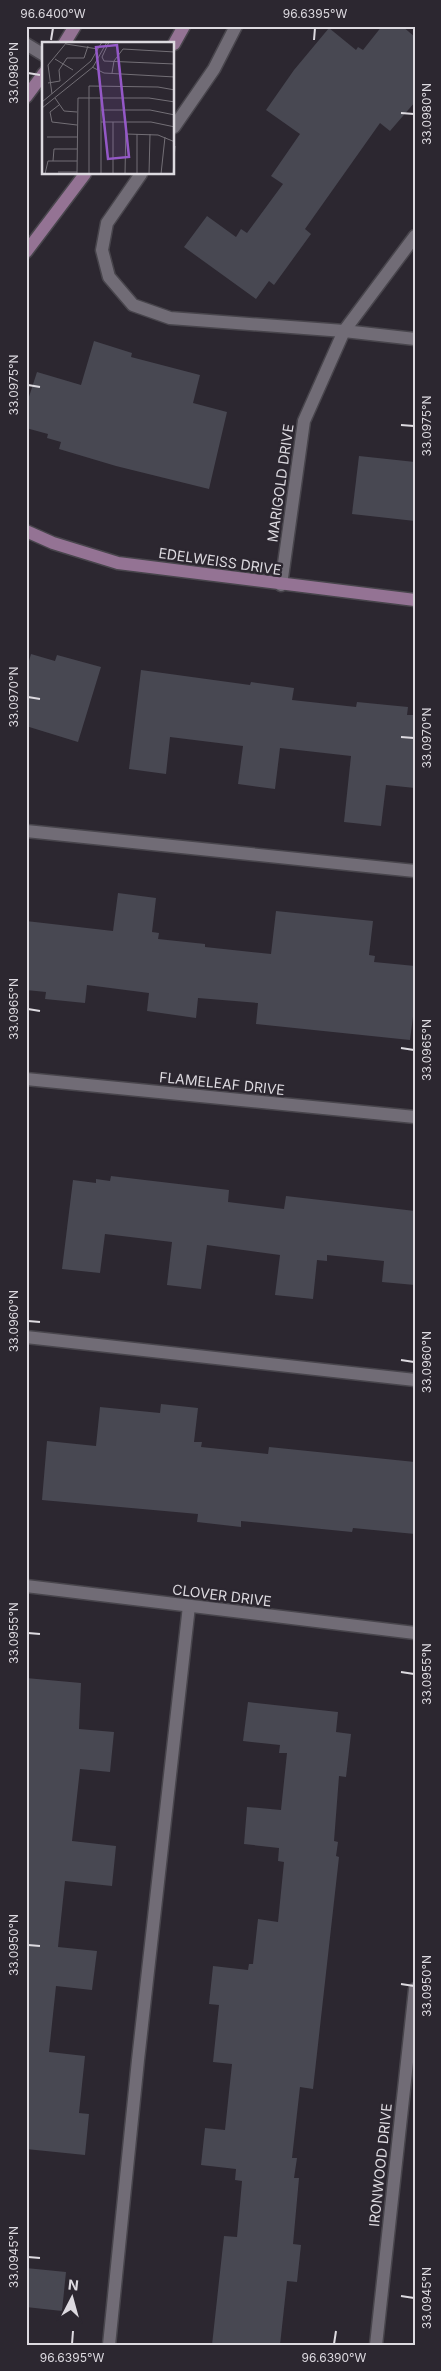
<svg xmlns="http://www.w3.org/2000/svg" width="441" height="2371" font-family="Inter,sans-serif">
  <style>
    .building { fill: #484852 }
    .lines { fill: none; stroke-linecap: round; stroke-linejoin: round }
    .lane-casing { stroke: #48454c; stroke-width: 15 }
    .street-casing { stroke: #48454c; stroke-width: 15 }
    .secondary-casing { stroke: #48454c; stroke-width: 15 }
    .lane { stroke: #716c76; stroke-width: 12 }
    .street { stroke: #716c76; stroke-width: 12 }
    .secondary { stroke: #947394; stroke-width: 12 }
    .ticks { fill: none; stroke: #dddae0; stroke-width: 2 }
    .labels { text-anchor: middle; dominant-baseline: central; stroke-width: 4.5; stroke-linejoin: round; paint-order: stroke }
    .street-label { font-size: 14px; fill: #dddae0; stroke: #2c2730 }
    .inset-road { fill: none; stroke: #736f76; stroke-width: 1 }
    .view { fill: #9458c7; fill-opacity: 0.15; stroke: #9458c7; stroke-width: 2.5 }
    .inset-edge { fill: none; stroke: #dddae0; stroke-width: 2.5 }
    .neatline { fill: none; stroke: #dddae0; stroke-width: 2 }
    .ticks-label { font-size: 12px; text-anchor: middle; fill: #dddae0 }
  </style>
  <rect width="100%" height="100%" fill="#2c2730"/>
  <g class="building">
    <path d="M382 26H402L415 37V102L390 131 380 123 305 229 311 234 274 285 269 281 256 299 184 247 207 216 236 237 241 229 247 233 283 184 271 176 300 134 266 110 294 70 329 28 356 50 358 47 363 50Z"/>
    <path d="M94 341 132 353 131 357 200 375 193 403 227 412 209 489 116 466 59 449 61 442 47 438 48 434 26 428V406L37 372 81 385Z"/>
    <path d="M359 456 415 462V521L352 514Z"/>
    <path d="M31 654 55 661 57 655 101 667 78 742 26 726V671Z"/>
    <path d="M141 670 250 685 251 682 294 688 292 700 356 707 357 702 408 707 407 715H415V788L386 785 381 826 344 822 351 756 280 748 275 789 238 784 243 746 170 737 166 774 129 769Z"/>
    <path d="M118 893 156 898 152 932 159 933 158 939 205 944V947L271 954 276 911 373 921 369 955 375 956 374 962 415 966V1001L410 1040 256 1024 258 1003 198 998 196 1018 147 1011 149 993 87 985 85 1003 45 999 46 992 26 990V921L113 931Z"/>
    <path d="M111 1176 229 1190 228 1202 284 1209 286 1196 415 1211V1285L382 1282 384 1261 327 1255V1261L317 1260 313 1299 275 1295 280 1255 207 1245 201 1289 167 1285 172 1242 105 1234 100 1273 62 1269 73 1180 96 1183V1179L110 1181Z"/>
    <path d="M161 1404 198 1408 194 1442H202L201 1447 268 1454 269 1447 415 1462V1534L353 1528 352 1532 241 1521V1527L197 1522 198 1514 42 1500 47 1441 96 1446 100 1407 160 1413Z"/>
    <path d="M26 1678 81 1683 79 1729 114 1732 110 1772 80 1769 72 1841 116 1846 112 1886 65 1881 58 1947 97 1951 92 1990 56 1986 49 2052 85 2056 79 2113 89 2114 85 2155 26 2149Z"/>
    <path d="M248 1702 338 1712 336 1732 351 1734 346 1777 339 1776 334 1841 338 1842 336 1856 339 1857 313 2089 300 2087 292 2158H297L294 2178H299L293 2244 301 2245 297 2282 287 2281 280 2345H212L224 2236 237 2237 242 2181 235 2180 236 2169 201 2165 205 2128 225 2130 232 2064 213 2062 219 2005 209 2004 213 1966 248 1970 249 1964H253L258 1919 278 1922 284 1862 278 1861 279 1848 244 1844 247 1807 281 1810 287 1753H279L280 1745 243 1741Z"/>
    <path d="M26 2268 66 2272 62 2311 26 2307Z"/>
  </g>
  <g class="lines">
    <defs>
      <g id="lane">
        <path d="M174 127 214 69 236 26"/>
        <path d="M141 174 107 223 102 250 109 277 133 305 170 318 344 331 415 339"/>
        <path d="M26 831 415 871"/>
        <path d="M26 1337 415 1380"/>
        <path d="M109 2345 138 2060 189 1606"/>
      </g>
      <g id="street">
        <path d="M26 44 44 55"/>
        <path d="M281 585 304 421 344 331 415 236"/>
        <path d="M26 1079 415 1117"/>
        <path d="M26 1586 415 1633"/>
        <path d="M376 2345 415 1989"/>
      </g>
      <g id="secondary">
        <path d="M64 44 75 26"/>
        <path d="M174 44 184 26"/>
        <path d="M26 97 44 73"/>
        <path d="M26 252 85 174"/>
        <path d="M26 531 53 543 118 563 415 600"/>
      </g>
    </defs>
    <use href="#lane" class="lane-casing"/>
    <use href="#street" class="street-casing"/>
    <use href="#secondary" class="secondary-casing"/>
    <use href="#lane" class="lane"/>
    <use href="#street" class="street"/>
    <use href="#secondary" class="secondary"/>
  </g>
  <path class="ticks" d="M51 40 53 28M314 40 315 28M28 73 40 75M401 113 414 114M28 385 40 387M401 425 414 426M28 697 40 699M401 737 414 738M28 1009 40 1011M401 1048 414 1050M28 1321 40 1322M401 1360 414 1362M28 1633 40 1634M401 1672 414 1674M28 1945 40 1946M401 1984 414 1986M28 2257 40 2258M401 2296 414 2298M72 2344 73 2331M334 2344 336 2331"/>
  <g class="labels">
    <g class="street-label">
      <text transform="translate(280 483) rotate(-82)">MARIGOLD DRIVE</text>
      <text transform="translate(220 561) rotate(8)">EDELWEISS DRIVE</text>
      <text transform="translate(222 1083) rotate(6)">FLAMELEAF DRIVE</text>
      <text transform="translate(222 1595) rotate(7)">CLOVER DRIVE</text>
      <text transform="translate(380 2165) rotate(-84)">IRONWOOD DRIVE</text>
    </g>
  </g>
  <g transform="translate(42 42)">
    <rect width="132" height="132" fill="#2c2730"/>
    <path class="inset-road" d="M67 0 60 15 62 19 133 22M24 2 56 7M13 17 31 28M50 25 62 31 133 35M70 31 72 19 81 7 133 10M6 41 18 39 17 28 25 16H42L46 4M10 52 6 23 25 0M13 56 22 69 35 70M0 60 49 19 60 0M17 63 8 70 10 80 35 83M0 66 51 25 65 0M59 68H108L133 73M59 80H109L133 85M84 92 116 93 133 100M95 92V132M5 95H35M11 119 12 107H35M16 130H35M3 132 6 119H35M35 132 36 56H107L133 60M47 132V44L116 45 133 48M59 132V56M71 132V80M83 132 84 80M107 132 108 92M119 132 123 95M131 132 133 104"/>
    <path class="view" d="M75 3 87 115 66 117 54 5Z"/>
    <rect width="132" height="132" class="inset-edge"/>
  </g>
  <rect width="441" height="2371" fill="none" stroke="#2c2730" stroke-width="55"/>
  <g transform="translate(72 2298) rotate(6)" stroke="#2c2730" stroke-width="4" paint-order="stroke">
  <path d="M0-4L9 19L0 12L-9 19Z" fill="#dddae0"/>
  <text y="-8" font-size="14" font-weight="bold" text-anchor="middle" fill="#dddae0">N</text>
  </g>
  <rect x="28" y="28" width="386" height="2316" class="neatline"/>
  <g class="ticks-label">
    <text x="53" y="18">96.6400°W</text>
    <text x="315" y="18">96.6395°W</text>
    <text transform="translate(14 73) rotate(-90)" y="4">33.0980°N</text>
    <text transform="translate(427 114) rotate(-90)" y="4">33.0980°N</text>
    <text transform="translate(14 385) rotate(-90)" y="4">33.0975°N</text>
    <text transform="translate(427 426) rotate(-90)" y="4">33.0975°N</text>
    <text transform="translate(14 697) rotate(-90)" y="4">33.0970°N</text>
    <text transform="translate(427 738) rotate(-90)" y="4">33.0970°N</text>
    <text transform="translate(14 1009) rotate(-90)" y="4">33.0965°N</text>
    <text transform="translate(427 1050) rotate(-90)" y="4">33.0965°N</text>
    <text transform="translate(14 1321) rotate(-90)" y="4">33.0960°N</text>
    <text transform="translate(427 1362) rotate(-90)" y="4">33.0960°N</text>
    <text transform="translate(14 1633) rotate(-90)" y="4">33.0955°N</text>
    <text transform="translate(427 1674) rotate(-90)" y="4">33.0955°N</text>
    <text transform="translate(14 1945) rotate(-90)" y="4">33.0950°N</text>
    <text transform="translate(427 1986) rotate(-90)" y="4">33.0950°N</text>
    <text transform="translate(14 2257) rotate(-90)" y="4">33.0945°N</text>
    <text transform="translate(427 2298) rotate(-90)" y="4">33.0945°N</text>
    <text x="72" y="2362">96.6395°W</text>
    <text x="334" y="2362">96.6390°W</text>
  </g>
</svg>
